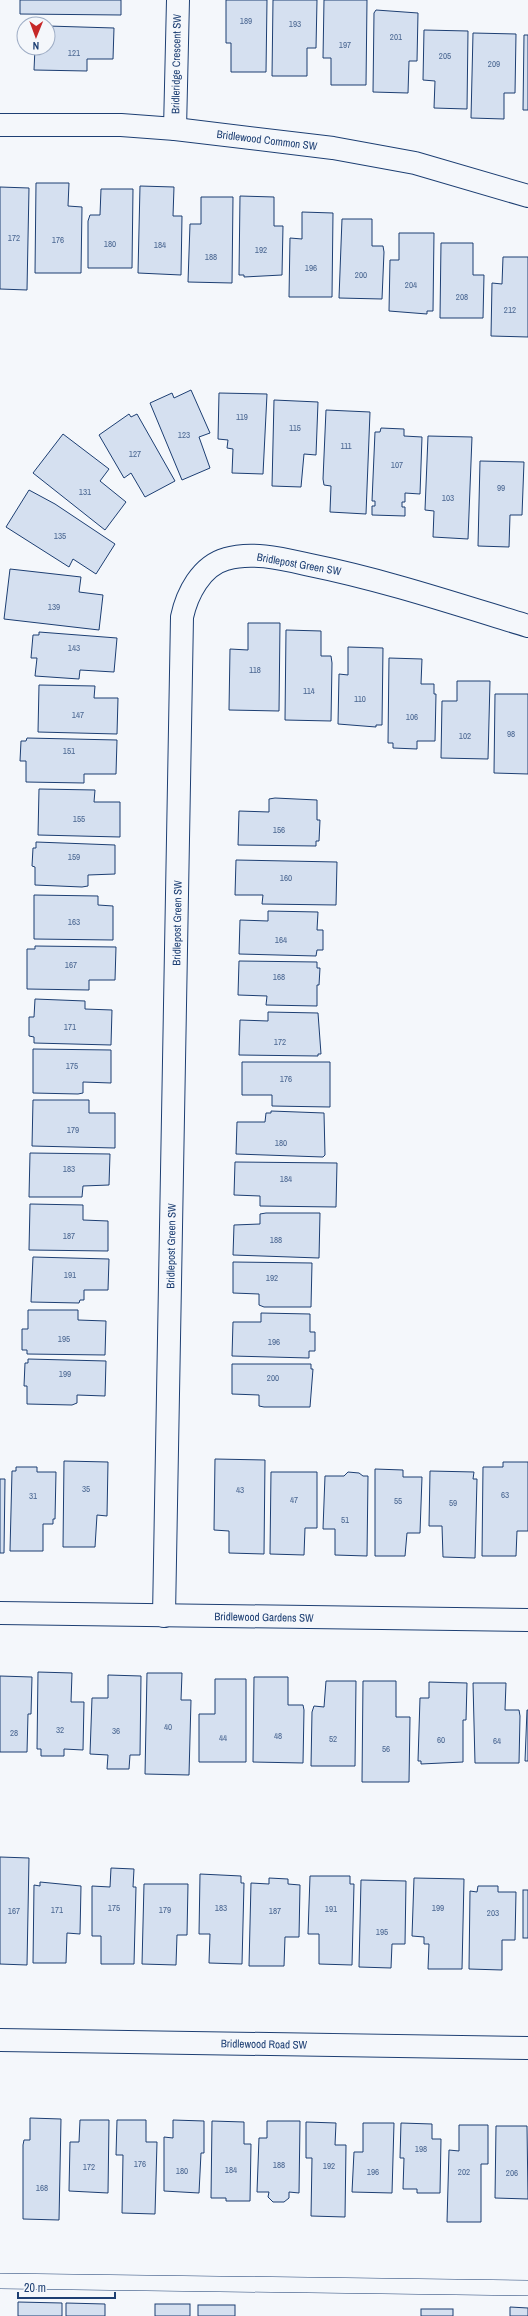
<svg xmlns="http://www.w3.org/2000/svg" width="528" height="2316" font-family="'Archivo Narrow',sans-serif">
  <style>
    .building { fill: #d5e0f0; stroke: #1d3f73 }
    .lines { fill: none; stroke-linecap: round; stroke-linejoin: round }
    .lane-casing { stroke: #1d3f73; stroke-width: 16 }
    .street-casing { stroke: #1d3f73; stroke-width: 24 }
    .secondary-casing { stroke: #1d3f73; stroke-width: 24 }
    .lane { stroke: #f4f7fb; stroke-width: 15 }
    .street { stroke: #f4f7fb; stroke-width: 22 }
    .secondary { stroke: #f4f7fb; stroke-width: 22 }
    .labels { text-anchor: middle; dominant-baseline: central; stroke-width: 3; stroke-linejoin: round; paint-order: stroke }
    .number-label { font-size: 9px; fill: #4b6792 }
    .street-label { font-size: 11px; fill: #1d3f73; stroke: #f4f7fb }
  </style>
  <rect width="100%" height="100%" fill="#f4f7fb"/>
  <g class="building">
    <path d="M20 0H121V15L20 14Z"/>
    <path d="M226 0H267L266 72H231V43H226Z"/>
    <path d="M273 0H317L316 48H307V76H272Z"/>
    <path d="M324 0H367L366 85H331V58H323Z"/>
    <path d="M376 10 418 13 417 61H409L408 93 373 92 374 13Z"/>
    <path d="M48 26 114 28 113 59H87V71L34 70 35 48H48Z"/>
    <path d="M424 30 468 31 467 109 434 108 435 81 423 80Z"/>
    <path d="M473 33 516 34 515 93H504V119L471 118Z"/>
    <path d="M524 35H528V110H523Z"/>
    <path d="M36 183H69L68 206 82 207 81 273H35Z"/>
    <path d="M140 186 174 187 173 216H182L181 275 138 273Z"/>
    <path d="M0 187 29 188 27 290 0 289Z"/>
    <path d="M101 189H133L132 268H88V221L90 215H100Z"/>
    <path d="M240 196 274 197V226H283L282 275 244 277V275H239Z"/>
    <path d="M201 197H233L232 283 188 282 190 224H201Z"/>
    <path d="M302 212 333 213 332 297H289L290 238 302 239Z"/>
    <path d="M342 219H372V246H383L384 252 382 299 339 298Z"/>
    <path d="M399 233H434L433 311H427V314L389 311 390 260H399Z"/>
    <path d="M441 243H473V275H484L483 318H440Z"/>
    <path d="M503 257H528V337L491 336 492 283 502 284Z"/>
    <path d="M191 390 210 433 199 437 210 468 182 480 150 403 172 393 174 398Z"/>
    <path d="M219 393 267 394 263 474 232 473 233 449 227 448 228 440 218 439Z"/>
    <path d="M274 400 318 402 316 455 304 454 301 487 272 486Z"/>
    <path d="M326 410 370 412 366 514 330 512 331 486 324 485 323 479Z"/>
    <path d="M129 414 131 417 137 414 175 481 145 497 131 473 124 478 99 435Z"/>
    <path d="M381 428 404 429V436L422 437 420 494 405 493V502H402V507H405V516L372 515V506H375V501H372L375 432H380Z"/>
    <path d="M63 434 109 469 100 481 126 502 105 530 33 473Z"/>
    <path d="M428 436 472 437 468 539 433 537 434 511 425 510Z"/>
    <path d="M480 461 524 462 522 515H510L509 547 478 546Z"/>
    <path d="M29 490 55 504 115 544 96 574 73 559 69 567 6 527Z"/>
    <path d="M10 569 81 577 79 592 103 595 99 630 4 619Z"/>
    <path d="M248 623H280L279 711 229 710 230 649 248 650Z"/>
    <path d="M286 630 321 631V656H331L332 663 331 721 285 720Z"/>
    <path d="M39 632 117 638 114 672 80 670 79 679 35 676 37 658H31L33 635H39Z"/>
    <path d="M348 647 383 648 382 725H376V727L338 724 339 674 348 675Z"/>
    <path d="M389 658 422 659 421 684H434V694H436L435 741H417V749L393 748V743H388Z"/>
    <path d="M457 681H490L488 759 441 758 442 701H457Z"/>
    <path d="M39 685 95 686 94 698H118L117 734 38 732Z"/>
    <path d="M495 694H528V774L494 773Z"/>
    <path d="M27 738 117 740 116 774H84V783L26 782V761H20L21 741H26Z"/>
    <path d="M39 789 95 790 94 802H120V837L38 835Z"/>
    <path d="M275 798 317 800V820H320L319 841H316V846L238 845 239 811 269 812V799Z"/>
    <path d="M36 842 115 845V874L88 875V886L82 887 35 885V867L32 866 33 848H36Z"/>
    <path d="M236 860 337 862 336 905 262 904 263 895H235Z"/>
    <path d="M34 895 98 896V905L113 906V940L34 939Z"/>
    <path d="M268 911 318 912 317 930H323V950H317L316 956 239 954 240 920 268 921Z"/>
    <path d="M35 946 116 947 115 980H89V990L27 989V949H35Z"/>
    <path d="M239 961 317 962V968H320L319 985H317V1006L266 1005 267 996 238 995Z"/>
    <path d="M35 999 85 1001V1009L112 1010 111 1045 34 1043V1037L29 1036V1017H34Z"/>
    <path d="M268 1012 318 1013 321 1054H318V1056L239 1055 240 1020 268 1021Z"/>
    <path d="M33 1049 111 1050V1083L83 1082V1093L78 1094 33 1093Z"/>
    <path d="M242 1062H330V1107L272 1106V1095H242Z"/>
    <path d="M33 1100H89V1113H115V1148L32 1146Z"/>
    <path d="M271 1111 324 1113 325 1155 323 1157 236 1154 237 1122H265L266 1113H271Z"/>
    <path d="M30 1153 110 1154 109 1185 83 1186 82 1197H29Z"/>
    <path d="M235 1162 337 1163 336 1207 260 1206V1196L234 1195Z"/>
    <path d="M30 1204 83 1205V1220L108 1221V1251L29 1250Z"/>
    <path d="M266 1213H320L319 1258 233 1255 234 1225 260 1224V1214Z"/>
    <path d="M33 1257 109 1259 108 1290H84V1300H80L79 1303 31 1302Z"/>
    <path d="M233 1262 312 1263 311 1307H264L259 1305V1294L233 1293Z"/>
    <path d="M28 1310H78V1320L106 1321 105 1355 27 1354V1350H22V1329H28Z"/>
    <path d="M261 1313 310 1314V1332H315V1351H309V1358L232 1356 233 1322H261Z"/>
    <path d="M28 1359 106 1361 105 1396 77 1395V1403L72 1405 27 1404V1386H24L25 1363H28Z"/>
    <path d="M232 1364H311V1369H313L310 1407H264L259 1406V1395L232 1394Z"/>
    <path d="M215 1459 265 1460 264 1554 229 1553V1531L214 1530Z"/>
    <path d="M64 1461 108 1462 107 1516 97 1515 95 1547H63Z"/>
    <path d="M503 1462H528V1531H517L516 1556H482L483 1467H503Z"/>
    <path d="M16 1467H37V1472H56L55 1519H53V1524H43V1551H10L12 1471H16Z"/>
    <path d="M375 1469 403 1470V1477H422L420 1533H407L405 1556H375Z"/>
    <path d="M430 1471 474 1472 473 1479H477L475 1558 443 1557 442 1526H429Z"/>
    <path d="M271 1472H317V1528H305L304 1555 270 1554Z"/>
    <path d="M348 1472 359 1473 363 1476H368L367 1556 335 1555V1529H323L325 1476H344Z"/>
    <path d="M0 1479H5L4 1553H0Z"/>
    <path d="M38 1672 72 1673 71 1702H84L83 1750 64 1749V1756H41V1749H37Z"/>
    <path d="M147 1673H182L181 1700H191L189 1775 145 1774Z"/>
    <path d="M108 1675 141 1676 140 1755H130L129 1769H107L108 1755 90 1754 92 1698H108Z"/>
    <path d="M0 1676 32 1677 31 1714H28L27 1752H0Z"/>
    <path d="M254 1677H288V1705H303L304 1710 303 1763 253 1762Z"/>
    <path d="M215 1679H246V1762H199V1714H215Z"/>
    <path d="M326 1681H356L355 1766H311L312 1712 314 1706 324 1707Z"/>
    <path d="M363 1681H396V1717H410L409 1782H362Z"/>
    <path d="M429 1682 467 1683 466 1720H463V1762L421 1764V1761H418L420 1698H429Z"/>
    <path d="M473 1683H506L505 1710H519L520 1716 519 1763H475Z"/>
    <path d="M527 1710H528V1761H525Z"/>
    <path d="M0 1857 29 1858 27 1965 0 1964Z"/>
    <path d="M111 1868 134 1869 133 1887H136L134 1964H101V1936H92V1886L110 1887Z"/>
    <path d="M200 1874 241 1876V1883H244L242 1964 209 1963 210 1934H199Z"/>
    <path d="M310 1876H350V1884H354L352 1965 319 1964V1934H308Z"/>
    <path d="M269 1878 288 1879V1884L300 1885 299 1937H285L284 1966H249L251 1883 269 1884Z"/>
    <path d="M414 1878 464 1879 462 1969H428L429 1944H424V1937L412 1936Z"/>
    <path d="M361 1880 406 1881 405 1944H392L391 1968 359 1967Z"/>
    <path d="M40 1882 81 1886 80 1934 67 1933 66 1963H33L34 1885 40 1886Z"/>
    <path d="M144 1884H188L187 1935H177L176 1965 142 1964Z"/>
    <path d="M478 1886H498V1892H516L515 1940H502V1970L469 1969 470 1891 477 1892Z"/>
    <rect x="523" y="1890" width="5" height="48"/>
    <path d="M30 2118 61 2119 59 2220 23 2219V2145L24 2140H30Z"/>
    <path d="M80 2120H109L108 2193 69 2191 70 2142H79Z"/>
    <path d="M117 2120H146V2142H157L155 2214 122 2213 123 2155H116Z"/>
    <path d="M173 2120 204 2121V2153H201L199 2193 164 2191V2137L173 2138Z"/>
    <path d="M212 2121 244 2122V2144H251L250 2201H226V2198H211Z"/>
    <path d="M267 2121H300L299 2193 289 2192V2198L284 2202H273L268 2197 269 2192H257L259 2138H267Z"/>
    <path d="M306 2122 336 2123 335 2145H346L345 2217 311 2216 312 2158H306Z"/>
    <path d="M363 2123H394L392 2193 352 2192 354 2152H363Z"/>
    <path d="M401 2123 432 2124V2139H441L440 2193H417V2189H403L404 2158H400Z"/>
    <path d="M459 2125H488V2164H481V2222H447L449 2150 459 2151Z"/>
    <path d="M496 2126H527L528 2199 495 2198Z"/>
    <path d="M18 2302 62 2303V2316H18Z"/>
    <path d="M66 2303 105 2304V2316H66Z"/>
    <rect x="155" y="2304" width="35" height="12"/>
    <rect x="198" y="2305" width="37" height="11"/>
    <path d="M510 2307 528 2308V2316H510Z"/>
    <rect x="421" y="2309" width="32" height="7"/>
  </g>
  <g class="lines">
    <defs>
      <path id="lane" d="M0 2281 528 2288"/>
      <g id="street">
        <path d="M0 125H121L175 129 333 148 415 163 528 196"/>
        <path d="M175 129 178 0"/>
        <path d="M0 1613 528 1620"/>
        <path d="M164 1616 182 617C187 594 201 566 226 559 252 551 283 559 310 565 384 580 456 604 528 626"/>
      </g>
      <path id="secondary" d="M0 2040 528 2048"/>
    </defs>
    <use href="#lane" class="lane-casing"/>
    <use href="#street" class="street-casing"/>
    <use href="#secondary" class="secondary-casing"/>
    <use href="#lane" class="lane"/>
    <use href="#street" class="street"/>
    <use href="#secondary" class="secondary"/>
  </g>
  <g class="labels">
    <g class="number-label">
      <text x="246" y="21">189</text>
      <text x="295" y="24">193</text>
      <text x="396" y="37">201</text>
      <text x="345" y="45">197</text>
      <text x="74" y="53">121</text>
      <text x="445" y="56">205</text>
      <text x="494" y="64">209</text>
      <text x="14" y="238">172</text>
      <text x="58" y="240">176</text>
      <text x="110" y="244">180</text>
      <text x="160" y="245">184</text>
      <text x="261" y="250">192</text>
      <text x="211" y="257">188</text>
      <text x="311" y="268">196</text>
      <text x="361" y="275">200</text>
      <text x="411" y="285">204</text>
      <text x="462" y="297">208</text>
      <text x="510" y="310">212</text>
      <text x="242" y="417">119</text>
      <text x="295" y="428">115</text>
      <text x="184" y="435">123</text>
      <text x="346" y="446">111</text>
      <text x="135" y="454">127</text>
      <text x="397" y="465">107</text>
      <text x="501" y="488">99</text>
      <text x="85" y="492">131</text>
      <text x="448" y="498">103</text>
      <text x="60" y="536">135</text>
      <text x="54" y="607">139</text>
      <text x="74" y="648">143</text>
      <text x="255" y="670">118</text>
      <text x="309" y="691">114</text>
      <text x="360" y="699">110</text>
      <text x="78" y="715">147</text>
      <text x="412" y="717">106</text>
      <text x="511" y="734">98</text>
      <text x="465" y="736">102</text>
      <text x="69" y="751">151</text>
      <text x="79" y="819">155</text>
      <text x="279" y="830">156</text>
      <text x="74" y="857">159</text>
      <text x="286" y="878">160</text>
      <text x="74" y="922">163</text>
      <text x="281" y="940">164</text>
      <text x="71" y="965">167</text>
      <text x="279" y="977">168</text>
      <text x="70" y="1027">171</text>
      <text x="280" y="1042">172</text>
      <text x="72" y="1066">175</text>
      <text x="286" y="1079">176</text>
      <text x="73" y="1130">179</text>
      <text x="281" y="1143">180</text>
      <text x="69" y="1169">183</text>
      <text x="286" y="1179">184</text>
      <text x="69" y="1236">187</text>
      <text x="276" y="1240">188</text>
      <text x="70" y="1275">191</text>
      <text x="272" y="1278">192</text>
      <text x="64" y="1339">195</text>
      <text x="274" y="1342">196</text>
      <text x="65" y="1374">199</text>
      <text x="273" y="1378">200</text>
      <text x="86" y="1489">35</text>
      <text x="240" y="1490">43</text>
      <text x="505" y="1495">63</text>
      <text x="33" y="1496">31</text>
      <text x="294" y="1500">47</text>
      <text x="398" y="1501">55</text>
      <text x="453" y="1503">59</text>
      <text x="345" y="1520">51</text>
      <text x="168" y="1727">40</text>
      <text x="60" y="1730">32</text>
      <text x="116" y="1731">36</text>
      <text x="14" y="1733">28</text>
      <text x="278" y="1736">48</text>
      <text x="223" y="1738">44</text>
      <text x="333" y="1739">52</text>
      <text x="441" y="1740">60</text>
      <text x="497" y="1741">64</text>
      <text x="386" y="1749">56</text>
      <text x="114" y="1908">175</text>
      <text x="221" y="1908">183</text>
      <text x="438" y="1908">199</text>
      <text x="331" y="1909">191</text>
      <text x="57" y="1910">171</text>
      <text x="165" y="1910">179</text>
      <text x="14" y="1911">167</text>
      <text x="275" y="1911">187</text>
      <text x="493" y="1913">203</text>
      <text x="382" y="1932">195</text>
      <text x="421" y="2149">198</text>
      <text x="140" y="2164">176</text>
      <text x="279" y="2165">188</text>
      <text x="329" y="2166">192</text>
      <text x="89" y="2167">172</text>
      <text x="231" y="2170">184</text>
      <text x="182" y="2171">180</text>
      <text x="373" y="2172">196</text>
      <text x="464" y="2172">202</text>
      <text x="512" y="2173">206</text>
      <text x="42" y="2188">168</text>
    </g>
    <g class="street-label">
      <text transform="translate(176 64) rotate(-89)">Bridleridge Crescent SW</text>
      <text transform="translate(267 140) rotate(7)">Bridlewood Common SW</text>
      <text transform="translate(299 564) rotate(10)">Bridlepost Green SW</text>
      <text transform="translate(177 923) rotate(-89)">Bridlepost Green SW</text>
      <text transform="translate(171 1246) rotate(-89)">Bridlepost Green SW</text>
      <text transform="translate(264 1617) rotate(1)">Bridlewood Gardens SW</text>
      <text transform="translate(264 2044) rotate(1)">Bridlewood Road SW</text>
    </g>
  </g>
  <g transform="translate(36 36) rotate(181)"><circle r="19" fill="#f4f7fb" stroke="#9eadc5"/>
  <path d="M0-3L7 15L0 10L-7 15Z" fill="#c62828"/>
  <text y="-6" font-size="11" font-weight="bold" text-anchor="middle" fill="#1d3f73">N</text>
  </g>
  <path d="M18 2292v6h97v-6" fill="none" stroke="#1d3f73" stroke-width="2"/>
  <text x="24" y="2292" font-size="12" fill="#1d3f73" stroke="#f4f7fb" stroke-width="3" paint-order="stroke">20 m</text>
</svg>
